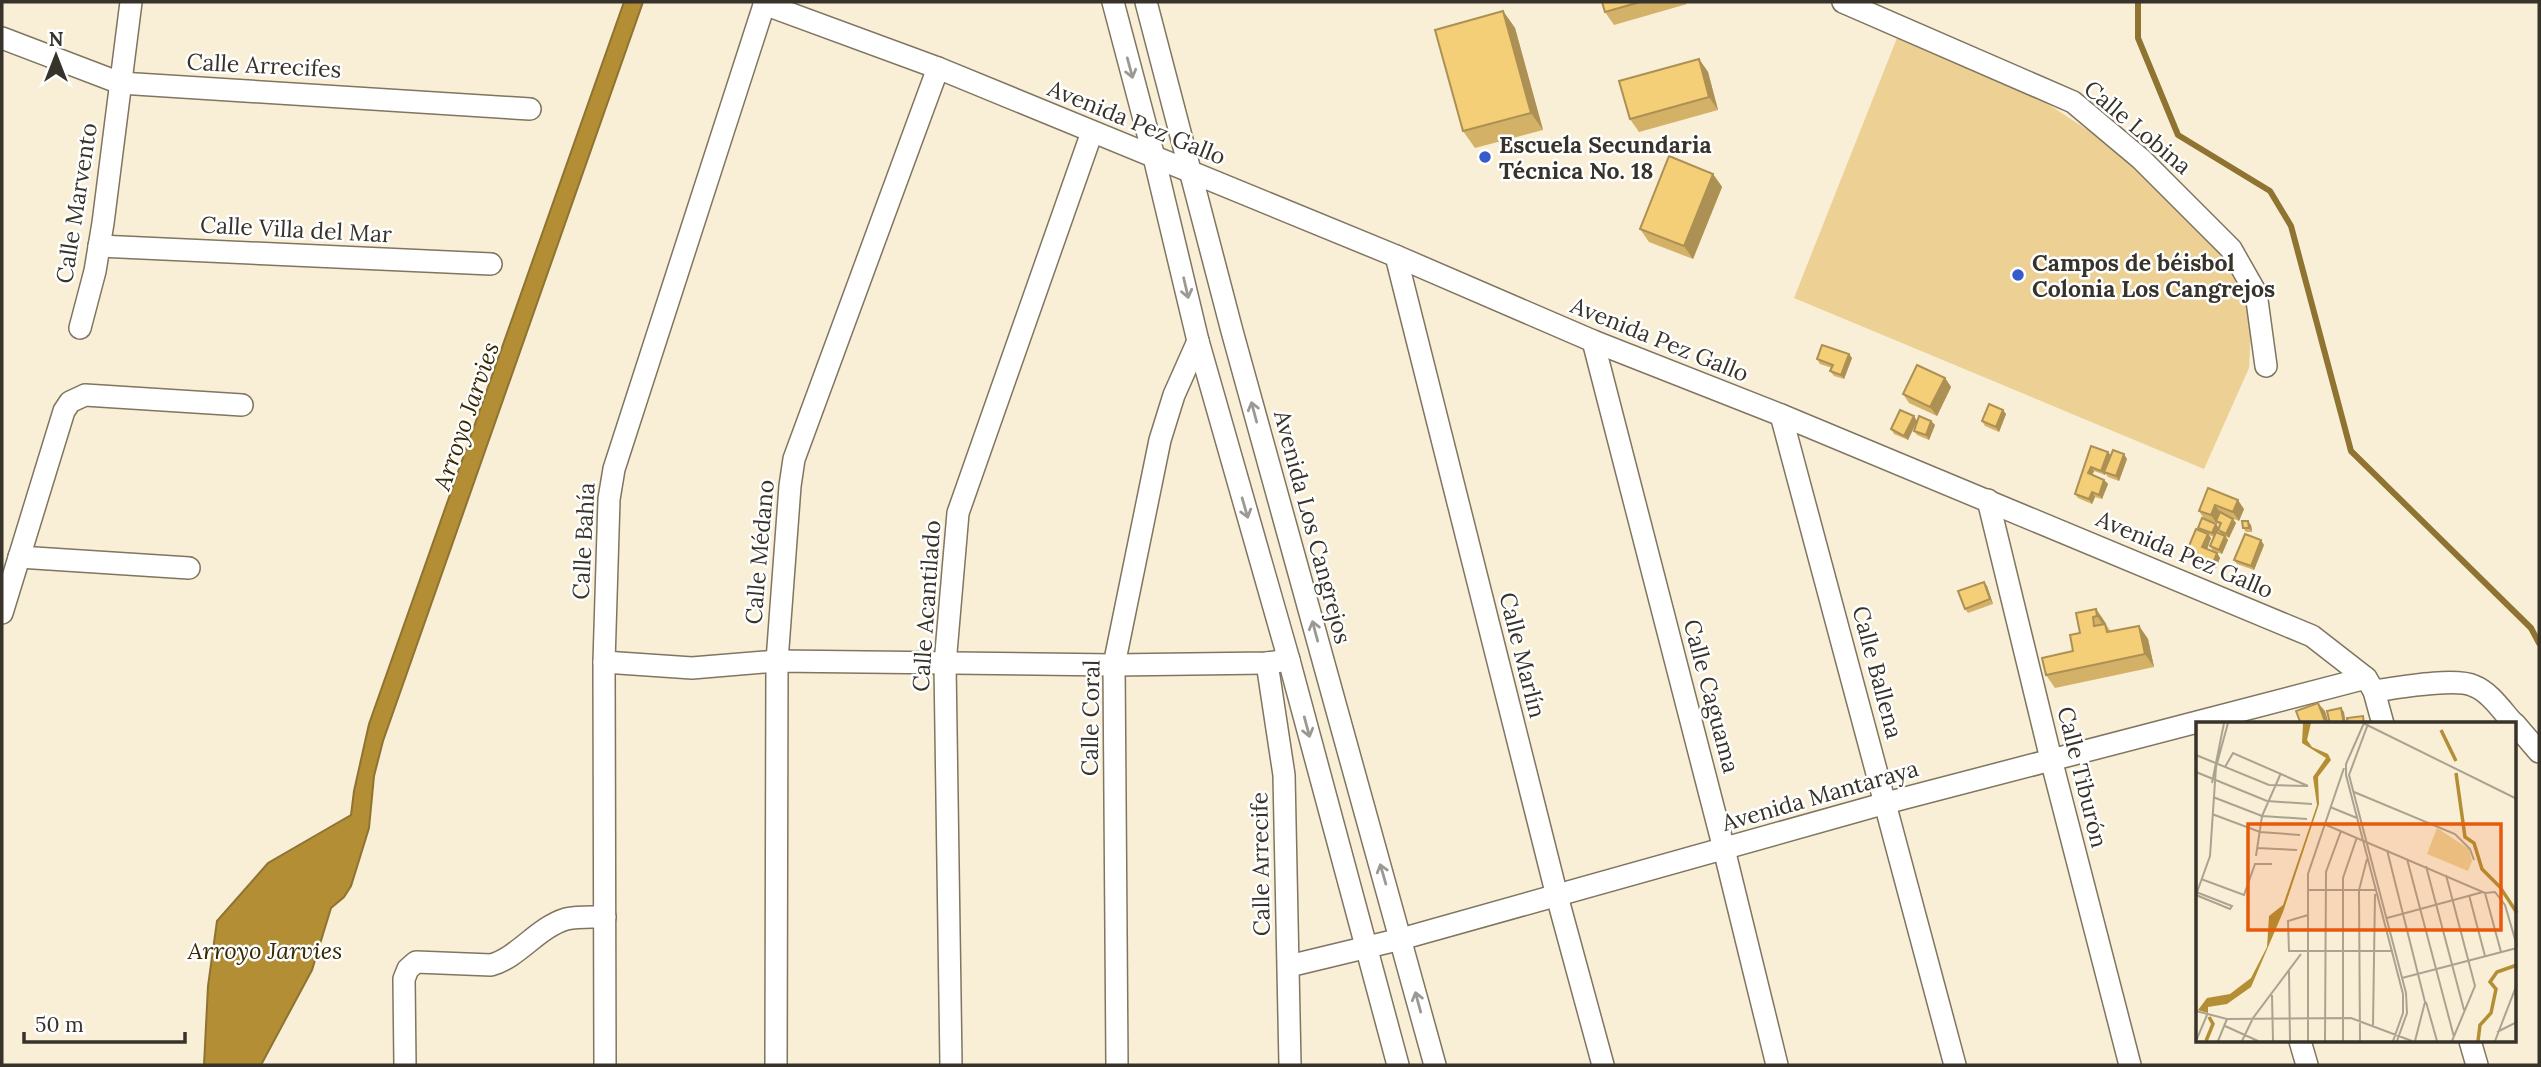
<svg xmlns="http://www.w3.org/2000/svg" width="2541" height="1067" font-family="Lora,serif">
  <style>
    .green { fill: #ecd094 }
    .water { fill: #b38e34; stroke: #8e7331; stroke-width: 2 }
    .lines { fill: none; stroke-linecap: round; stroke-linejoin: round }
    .stream { stroke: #8e7331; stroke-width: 6 }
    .street-casing { stroke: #7f7560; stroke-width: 24 }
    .street { stroke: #fff; stroke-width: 21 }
    .wall { fill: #d3b167 }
    .shaded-wall { fill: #ac9054 }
    .building { fill: #f5ce78; stroke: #ac9054; stroke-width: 2 }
    .oneway { stroke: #9b9994 }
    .poi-dot { fill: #355ccd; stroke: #fff; stroke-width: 2.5 }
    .labels { text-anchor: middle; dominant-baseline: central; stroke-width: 5; stroke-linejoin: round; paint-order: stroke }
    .street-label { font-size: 23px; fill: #37332a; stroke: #fff }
    .poi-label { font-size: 23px; font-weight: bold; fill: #37332a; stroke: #fff; text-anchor: start }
    .water-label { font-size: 24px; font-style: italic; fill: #372801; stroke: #fff }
    .inset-river { fill: none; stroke: #b38e34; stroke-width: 3.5 }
    .inset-road { fill: none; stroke: #aba391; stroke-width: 2 }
    .view { fill: #e8590c; fill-opacity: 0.15; stroke: #e8590c; stroke-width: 3.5 }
    .inset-edge { fill: none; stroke: #37332a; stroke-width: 3.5 }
  </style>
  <rect width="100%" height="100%" fill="#f9eed6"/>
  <path class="green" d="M1897 38 2045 102 2109 144 2219 252 2252 310 2249 368 2204 469 1794 298Z"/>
  <path class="water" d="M624 2H643L383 741 374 776 369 828 351 886 344 897 331 908 312 970 261 1065H204L208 986 217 921 268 863 351 815 354 791 369 724Z"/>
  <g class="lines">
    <path class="stream" d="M2138 2V38L2178 135 2270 191 2291 226 2351 451 2531 628 2539 643"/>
    <defs>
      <g id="street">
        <path d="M1113 2 1154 157 1198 341 1289 660 1398 1065"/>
        <path d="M1146 2 1232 331 1435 1065"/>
        <path d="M1843 2 2073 102 2141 159 2231 249 2256 293 2266 366"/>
        <path d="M764 4 938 68 1396 256 1593 341 1781 415 2312 636 2366 678 2374 691C2396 688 2455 677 2474 686 2490 692 2503 712 2514 724"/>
        <path d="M2 38 120 83 530 109"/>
        <path d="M99 246 491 264"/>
        <path d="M1396 256 1557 896 1603 1065"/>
        <path d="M80 328 95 271 103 223 131 2"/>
        <path d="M1593 341 1724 849 1777 1065"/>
        <path d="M1781 415 1955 1065"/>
        <path d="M1988 500 2051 759 2130 1065"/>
        <path d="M19 557 189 568"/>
        <path d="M2 613 64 411 70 402 85 395 242 405"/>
        <path d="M604 662 692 668 777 661 1114 665 1267 663 1289 660"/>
        <path d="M1267 663 1284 775 1290 1065"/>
        <path d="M2374 691 2383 724"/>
        <path d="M2515 724 2539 752"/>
        <path d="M1289 966 1401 939 1886 803 2366 678"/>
        <path d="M2300 1041 2307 1065"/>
        <path d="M2470 1041 2477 1065"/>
        <path d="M405 1065 404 979 408 969 416 962 491 965C519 957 537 928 566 919 579 916 592 917 605 917"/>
        <path d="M605 1065 604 662 609 499 614 469 765 2"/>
        <path d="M776 1065 777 661 790 486 794 459 938 68"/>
        <path d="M951 1065 945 664 958 513 1092 132"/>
        <path d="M1117 1065 1114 665 1160 440 1174 395 1198 341"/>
      </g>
    </defs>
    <use href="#street" class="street-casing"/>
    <use href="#street" class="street"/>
  </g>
  <g class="wall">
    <path d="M1602 2H1686L1687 4 1614 25 1605 12Z"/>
    <path d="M1503 11 1515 28 1543 130 1475 148 1463 131Z"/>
    <path d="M1699 59 1708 72 1718 110 1639 132 1630 119Z"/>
    <path d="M1713 174 1722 187 1693 259 1649 242 1640 229Z"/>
    <path d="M1849 354 1852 358 1844 379 1834 376 1830 371 1832 368 1820 364 1817 359Z"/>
    <path d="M1945 378 1951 387 1937 416 1909 403 1903 394Z"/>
    <path d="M2003 410 2006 414 1999 432 1985 426 1982 421Z"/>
    <path d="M1917 421 1908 440 1894 434 1891 429Z"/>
    <path d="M1931 421 1935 425 1929 440 1917 435 1914 431Z"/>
    <path d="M2091 446 2111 456 2127 459 2119 481 2108 477 2105 473V475L2094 471 2092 475 2104 480 2108 484 2102 499 2095 497 2092 504 2078 498 2075 494Z"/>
    <path d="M2208 488 2244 509 2239 521 2229 517 2236 523 2229 538 2221 534 2218 530 2220 526 2217 523 2205 520 2199 511Z"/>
    <path d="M2216 524 2219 528 2217 533 2225 536 2228 540 2222 554 2213 551 2210 546 2214 537 2209 535 2211 538 2207 549 2217 553 2220 558 2216 568 2189 557 2186 553 2200 530 2198 528Z"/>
    <path d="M2251 525 2252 532H2246L2243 528Z"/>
    <path d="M2264 545 2254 570 2237 564 2234 560Z"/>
    <path d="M1987 586 1993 604 1968 613 1965 609Z"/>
    <path d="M2096 609 2111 632 2139 626 2148 639 2154 667 2055 688 2046 675 2073 651 2080 633Z"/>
  </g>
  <g class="shaded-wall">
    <path d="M1503 11 1515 28 1543 130 1531 113Z"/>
    <path d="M1699 59 1708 72 1718 110 1709 97Z"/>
    <path d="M1713 174 1722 187 1693 259 1684 246Z"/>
    <path d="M1849 354 1852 358 1844 379 1841 375Z"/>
    <path d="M1945 378 1951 387 1937 416 1930 407Z"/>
    <path d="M2003 410 2006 414 1999 432 1996 427Z"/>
    <path d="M1914 416 1917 421 1908 440 1904 436Z"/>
    <path d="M1931 421 1935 425 1929 440 1926 435Z"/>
    <path d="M2108 452 2112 457 2105 475 2101 471Z"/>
    <path d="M2124 454 2127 459 2119 481 2116 476Z"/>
    <path d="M2091 467 2094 471 2091 478 2088 473Z"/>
    <path d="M2104 480 2108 484 2102 499 2099 495Z"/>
    <path d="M2092 492 2095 497 2092 504 2089 499Z"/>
    <path d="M2238 500 2244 509 2239 521 2233 512Z"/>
    <path d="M2215 505 2221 514 2216 521 2217 524 2211 515Z"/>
    <path d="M2233 519 2236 523 2229 538 2226 534Z"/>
    <path d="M2248 521 2251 525 2252 532 2249 528Z"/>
    <path d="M2216 524 2219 528 2215 538 2212 533Z"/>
    <path d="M2208 534 2211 538 2206 552 2202 547Z"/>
    <path d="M2225 536 2228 540 2222 554 2219 550Z"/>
    <path d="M2261 540 2264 545 2254 570 2251 566Z"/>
    <path d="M2217 553 2220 558 2216 568 2213 563Z"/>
    <path d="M1984 582 1987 586 1993 604 1990 599Z"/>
    <path d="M2096 609 2105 622 2106 629 2097 616Z"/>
    <path d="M2139 626 2148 639 2154 667 2145 654Z"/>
    <path d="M2318 703 2325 711 2329 724H2326Z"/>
    <path d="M2341 708 2344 712 2346 724H2344Z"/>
  </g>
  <g class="building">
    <path d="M1602 2H1640L1605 12Z"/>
    <path d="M1503 11 1531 113 1463 131 1435 30Z"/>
    <path d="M1699 59 1709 97 1630 119 1619 81Z"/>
    <path d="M1669 156 1713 174 1684 246 1640 229Z"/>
    <path d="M1822 345 1849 354 1841 375 1830 371 1833 365 1817 359Z"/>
    <path d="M1917 365 1945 378 1930 407 1903 394Z"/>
    <path d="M1989 404 2003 410 1996 427 1982 421Z"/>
    <path d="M1900 410 1914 416 1904 436 1891 429Z"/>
    <path d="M1919 416 1931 421 1926 435 1914 431Z"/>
    <path d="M2091 446 2108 452 2101 471 2091 467 2088 473 2104 480 2099 495 2092 492 2089 499 2075 494Z"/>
    <path d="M2113 450 2124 454 2116 476 2104 472Z"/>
    <path d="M2208 488 2238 500 2233 512 2215 505 2211 515 2199 511Z"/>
    <path d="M2220 512 2233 519 2226 534 2218 530 2221 523 2216 521Z"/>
    <path d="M2202 518 2216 524 2212 533 2198 528Z"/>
    <path d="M2242 521H2248L2249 528H2243Z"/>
    <path d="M2196 529 2208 534 2202 547 2217 553 2213 563 2186 553Z"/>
    <path d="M2216 532 2225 536 2219 550 2210 546Z"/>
    <path d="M2245 534 2261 540 2251 566 2234 560Z"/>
    <path d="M1984 582 1990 599 1965 609 1958 591Z"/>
    <path d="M2096 609 2097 616 2093 617 2094 626 2105 624 2107 632 2139 626 2145 654 2046 675 2042 658 2073 651 2070 635 2080 633 2076 613Z"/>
    <path d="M2318 703 2326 724H2301L2296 711Z"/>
    <path d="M2341 708 2344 724H2330L2327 711Z"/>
    <path d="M2363 716 2364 724H2348L2347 718Z"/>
  </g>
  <defs><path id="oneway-shaft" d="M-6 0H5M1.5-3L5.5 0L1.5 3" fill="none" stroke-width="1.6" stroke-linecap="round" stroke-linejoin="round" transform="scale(1.75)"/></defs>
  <g class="oneway">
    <use href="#oneway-shaft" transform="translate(1130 68) rotate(75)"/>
    <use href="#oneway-shaft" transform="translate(1186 288) rotate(77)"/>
    <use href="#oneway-shaft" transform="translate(1254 412) rotate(-105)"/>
    <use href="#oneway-shaft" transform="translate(1245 508) rotate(74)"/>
    <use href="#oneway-shaft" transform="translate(1315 631) rotate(-105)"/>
    <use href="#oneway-shaft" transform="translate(1307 727) rotate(75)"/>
    <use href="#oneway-shaft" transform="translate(1383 874) rotate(-106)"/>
    <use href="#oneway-shaft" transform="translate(1418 1002) rotate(-105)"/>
  </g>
  <g class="poi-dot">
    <circle cx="1485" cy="157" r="7"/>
    <circle cx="2018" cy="275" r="7"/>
  </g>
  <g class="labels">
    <g class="street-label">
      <text transform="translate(264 65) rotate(3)">Calle Arrecifes</text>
      <text transform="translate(1137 122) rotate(22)">Avenida Pez Gallo</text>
      <text transform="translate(2138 127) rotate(40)">Calle Lobina</text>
      <text transform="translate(76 203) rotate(-81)">Calle Marvento</text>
      <text transform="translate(296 229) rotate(3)">Calle Villa del Mar</text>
      <text transform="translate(1660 339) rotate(22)">Avenida Pez Gallo</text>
      <text transform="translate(1313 527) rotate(75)">Avenida Los Cangrejos</text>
      <text transform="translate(583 541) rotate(-87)">Calle Bahía</text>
      <text transform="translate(759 552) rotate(-85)">Calle Médano</text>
      <text transform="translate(2185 554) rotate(23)">Avenida Pez Gallo</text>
      <text transform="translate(926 606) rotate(-86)">Calle Acantilado</text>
      <text transform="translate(1523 655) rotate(76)">Calle Marlín</text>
      <text transform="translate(1878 672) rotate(75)">Calle Ballena</text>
      <text transform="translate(1712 696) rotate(75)">Calle Caguama</text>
      <text transform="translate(1090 718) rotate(-89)">Calle Coral</text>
      <text transform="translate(2083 777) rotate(76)">Calle Tiburón</text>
      <text transform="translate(1820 795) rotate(-16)">Avenida Mantaraya</text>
      <text transform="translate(1260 864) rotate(-91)">Calle Arrecife</text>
    </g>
    <g class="poi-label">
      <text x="1499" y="144">Escuela Secundaria<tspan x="1499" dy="26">Técnica No. 18</tspan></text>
      <text x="2032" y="262">Campos de béisbol<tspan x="2032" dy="26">Colonia Los Cangrejos</tspan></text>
    </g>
    <g class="water-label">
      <text transform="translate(466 416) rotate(-71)">Arroyo Jarvies</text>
      <text x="265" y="950">Arroyo Jarvies</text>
    </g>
  </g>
  <g transform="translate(2196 722)">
    <rect width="320" height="320" fill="#f9eed6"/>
    <path d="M241 106 273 127 276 139 272 149 231 132Z" fill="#ecd094"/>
    <path d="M107 1H115L111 18 116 25 132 32 135 38 122 55 123 82 87 190 55 265 31 282 12 285V291L2 288 11 276 34 272 55 256 71 225 73 194 87 183 121 83 117 55 130 36 106 21Z" fill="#b38e34"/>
    <path class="inset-river" d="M245 8 260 39M260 51 269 115 278 121 286 147 304 165 321 191M10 319 17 302 13 295M282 319 284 303 295 291 300 267 294 260 301 250 321 243"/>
    <path class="inset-road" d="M167 1 321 77M168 1 150 42V53L207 272V291L197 319M172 2 153 53 210 271 211 291 201 319M0 33 73 63 112 64M29 45 37 31 112 64M0 50 71 79 116 82M16 61 28 1M158 70 259 112 274 127 278 138M17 75 66 94 111 97M134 85 161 96M16 92 64 110 104 113M128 102 289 171 299 170 309 183 321 224M61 126 101 128M191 128 229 280 219 319M60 134 66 94 85 51M211 137 258 315M230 144 268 288M250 153 279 264 256 319M5 157 48 173 59 142H76M112 168H180M0 170 36 184 34 187 0 173M289 171 305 230M0 173 14 134 20 45 32 1M273 173 289 234M112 193 92 199 93 229H197M191 196 287 170M93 249 94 319M206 256 321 226M76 273 77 319M230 280 241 319M0 289 31 297 155 296 216 319M177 303 179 172M29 304 62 319M301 310 321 300M0 319 11 293M22 319 31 297M46 319 57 296 105 232M112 319V152L148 46M129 319 130 150 145 109M147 319V156L161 115M164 319 163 168 171 137M299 319 321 262"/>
    <path class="view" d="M52 102H305V208H52Z"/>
    <rect width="320" height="320" class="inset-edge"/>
  </g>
  <rect width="2541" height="1067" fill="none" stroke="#37332a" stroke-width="7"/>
  <g transform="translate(56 56)" stroke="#ffffff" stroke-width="5" paint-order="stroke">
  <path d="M0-5L12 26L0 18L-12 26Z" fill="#37332a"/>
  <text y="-10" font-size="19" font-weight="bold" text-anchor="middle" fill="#37332a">N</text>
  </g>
  <path d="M24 1032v10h161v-10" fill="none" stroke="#37332a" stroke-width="3.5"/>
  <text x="35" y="1032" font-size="21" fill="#37332a" stroke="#ffffff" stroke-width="5" paint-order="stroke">50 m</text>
</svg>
